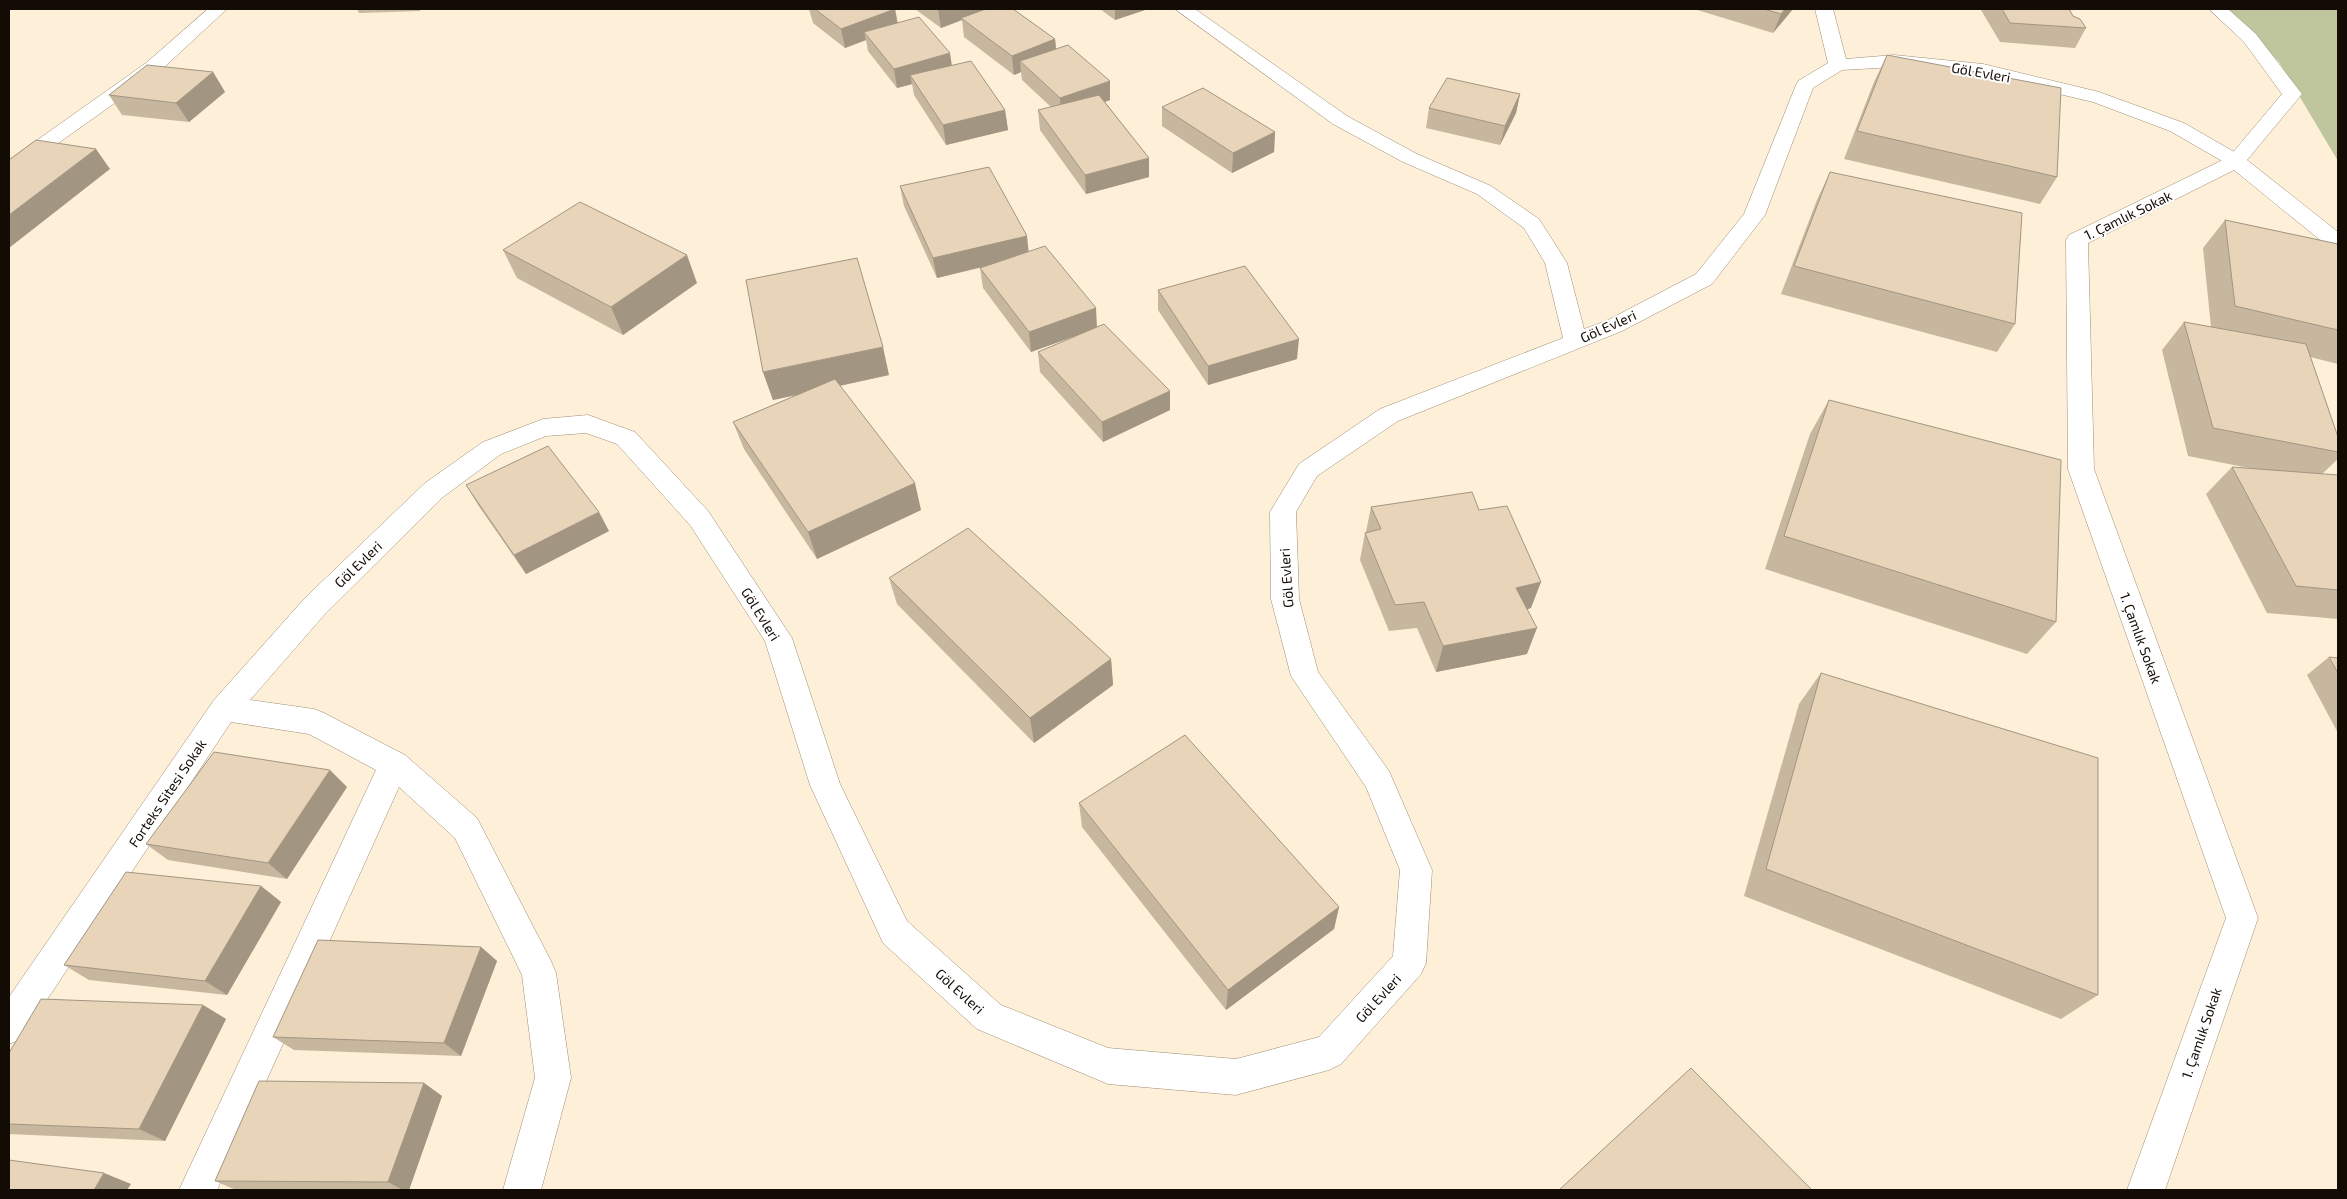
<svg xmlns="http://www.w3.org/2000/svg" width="2347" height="1199" font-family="'Exo 2',sans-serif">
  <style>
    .green { fill: #bfc59c }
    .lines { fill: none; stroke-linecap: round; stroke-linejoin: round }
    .minor-casing { stroke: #9f8e74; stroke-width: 1 }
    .tertiary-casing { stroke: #9f8e74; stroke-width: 1 }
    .minor { fill: #fff; fill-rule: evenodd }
    .tertiary { fill: #fff; fill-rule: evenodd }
    .wall { fill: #c8b79f }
    .shaded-wall { fill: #a29582 }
    .building { fill: #e8d5b9; stroke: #a29582 }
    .labels { text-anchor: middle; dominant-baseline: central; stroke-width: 4; stroke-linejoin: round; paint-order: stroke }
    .street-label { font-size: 14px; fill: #120c04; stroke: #fefefe }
  </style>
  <rect width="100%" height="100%" fill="#fdefd8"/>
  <path class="green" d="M2226 9H2338V161L2279 62Z"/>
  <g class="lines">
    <defs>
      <g id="minor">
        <path d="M208 9H227L160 71 16 173 9 175V160L146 63Z"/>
        <path d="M1175 9H1195L1347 116 1417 154 1491 186 1539 219 1567 263 1584 329 1606 321 1696 274 1744 214 1796 85 1798 81 1828 63 1815 9H1833L1846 59 1894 55 1983 64 2099 92 2184 123 2243 157 2246 161 2243 165 2236 167 2229 165 2170 131 2093 102 1983 76 1894 67 1842 70 1813 88 1765 215 1712 284 1622 331 1398 421 1317 476 1296 512 1299 599 1318 672 1389 771 1432 870 1426 963 1421 974 1341 1064 1329 1070 1236 1095 1108 1084 977 1029 883 943 810 785 765 641 690 525 617 444 586 433 546 436 501 454 443 497 325 614 250 700 314 709 324 713 405 755 477 818 551 961 556 973 571 1078 541 1190H503L535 1078 522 975 455 838 399 787 217 1190H179L376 770 309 734 231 722 21 1039 9 1044V997L214 700 305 598 425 483 483 442 543 419 588 415 635 432 708 511 792 638 840 784 907 921 1001 1005 1108 1048 1236 1059 1319 1037 1393 956 1400 870 1366 787 1291 676 1271 599 1270 512 1299 464 1380 409 1563 338 1545 263 1524 228 1477 194 1403 162 1333 124Z"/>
      </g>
      <path id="tertiary" d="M2209 9H2228L2256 34 2302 94 2247 160 2338 232V250L2330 248 2234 170 2088 243 2094 469 2258 918 2165 1190H2127L2226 918 2068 469 2066 240 2069 235 2229 157 2282 94 2244 42Z"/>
    </defs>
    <use href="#minor" class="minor-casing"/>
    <use href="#tertiary" class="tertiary-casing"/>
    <use href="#minor" class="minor"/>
    <use href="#tertiary" class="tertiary"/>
  </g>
  <g class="wall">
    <path d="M357 9H421L420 11 359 13Z"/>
    <path d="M809 9H895L898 23 952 65 1005 110 1008 130 946 145 914 95 912 84 897 88 868 51 866 40 845 48 813 23Z"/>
    <path d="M915 9H1013L1055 39 1056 49 1110 100 1105 102 1149 158V177L1086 194 1040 130 1038 110 1051 107 1022 80 1021 72 1014 75 964 37 962 20 941 28Z"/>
    <path d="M1100 9H1148L1115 20Z"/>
    <path d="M1694 9H1793L1773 33Z"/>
    <path d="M1982 9H2069L2073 16 2086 28 2075 48 2000 42 1981 10Z"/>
    <path d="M1887 55 2057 177 2040 204 1844 159 1874 82Z"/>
    <path d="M213 72 225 92 189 122 122 115 109 95Z"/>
    <path d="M1520 94 1516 113 1500 145 1426 128 1429 108Z"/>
    <path d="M1162 107 1275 132 1274 152 1232 173 1162 126Z"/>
    <path d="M1830 172 2015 324 1997 352 1781 294 1817 200Z"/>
    <path d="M900 186 1029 252 1097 327 1170 410 1103 442 1040 372 1038 352 1081 334 1031 352 983 288 980 268 988 266 937 278 904 206Z"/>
    <path d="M2225 220 2338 244V364L2310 357 2338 437V459L2322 474 2338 476V619L2267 613 2206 494 2232 467 2254 469 2188 456 2162 350 2184 322 2211 327 2203 248Z"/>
    <path d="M503 250 697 283 623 335 517 278Z"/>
    <path d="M1158 290 1297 359 1208 385 1158 310Z"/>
    <path d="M763 372 889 375 840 386 921 510 817 559 744 449 733 422 796 395 773 400Z"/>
    <path d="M1829 400 2056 622 2027 654 1765 569 1810 434Z"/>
    <path d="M466 485 609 531 526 574 478 505Z"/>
    <path d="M1371 507 1479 510 1531 608 1527 609V654L1436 672 1417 628 1389 631 1360 560 1365 533 1366 532Z"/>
    <path d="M889 578 1111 659 1113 685 1034 743 897 604Z"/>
    <path d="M2329 657 2338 658V733L2307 675Z"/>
    <path d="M1821 673 2098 995 2061 1019 1744 896 1799 704Z"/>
    <path d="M347 787 287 879 168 860 146 844Z"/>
    <path d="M1079 803 1339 907 1334 929 1226 1010 1082 827Z"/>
    <path d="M261 886 281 902 227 995 89 980 64 965Z"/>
    <path d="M481 947 497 961 461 1056 294 1050 273 1037Z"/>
    <path d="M203 1005 226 1019 165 1141 9 1134V1053Z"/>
    <path d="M424 1083 442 1096 409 1190H236L215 1181Z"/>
  </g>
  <g class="shaded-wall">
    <path d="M895 9 898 28 864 32 866 40 845 48 841 29Z"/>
    <path d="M938 9H991L961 18 962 20 941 28Z"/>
    <path d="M1115 9H1148L1115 20Z"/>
    <path d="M1785 9H1793L1773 33 1781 14Z"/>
    <path d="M1055 39 1057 58 1020 61 1021 72 1014 75 1012 56Z"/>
    <path d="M950 53 953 73 910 75 912 84 897 88 894 69Z"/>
    <path d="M213 72 225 92 189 122 176 103Z"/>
    <path d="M1110 81V100L1061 117 1060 98Z"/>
    <path d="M1520 94 1516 113 1500 145 1505 126Z"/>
    <path d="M1005 110 1008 130 946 145 943 125Z"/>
    <path d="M1275 132 1274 152 1232 173 1233 153Z"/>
    <path d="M96 149 110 169 9 248V215Z"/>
    <path d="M1149 158V177L1086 194 1085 175Z"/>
    <path d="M1027 236 1029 255 937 278 933 258Z"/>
    <path d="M687 255 697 283 623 335 611 307Z"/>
    <path d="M1096 308 1097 328 1031 352 1029 332Z"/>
    <path d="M1299 339 1297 359 1208 385V366Z"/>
    <path d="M883 347 889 375 773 400 763 372Z"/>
    <path d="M1170 391V410L1103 442 1102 422Z"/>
    <path d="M915 483 921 510 817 559 808 532Z"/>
    <path d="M599 512 609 531 526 574 514 555Z"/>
    <path d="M1541 582 1531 608 1507 615 1516 588Z"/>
    <path d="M1537 628 1527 654 1436 672 1443 646Z"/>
    <path d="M1111 659 1113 685 1034 743 1030 718Z"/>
    <path d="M330 770 347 787 287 879 268 863Z"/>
    <path d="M261 886 281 902 227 995 205 981Z"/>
    <path d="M1339 907 1334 929 1226 1010 1228 990Z"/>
    <path d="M481 947 497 961 461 1056 444 1043Z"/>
    <path d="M203 1005 226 1019 165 1141 139 1129Z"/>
    <path d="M424 1083 442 1096 409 1190H403L388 1182Z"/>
    <path d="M104 1173 131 1184 127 1190H94Z"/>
  </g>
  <g class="building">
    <path d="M815 9H895L841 29Z"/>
    <path d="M986 9H1013L1055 39 1012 56 961 18Z"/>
    <path d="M1764 9H1785L1781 14Z"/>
    <path d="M2002 9H2069L2073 16 2080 19 2086 28 2010 23Z"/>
    <path d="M919 17 950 53 894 69 864 32Z"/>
    <path d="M1068 45 1110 81 1060 98 1020 61Z"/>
    <path d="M1887 55 2061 88 2057 177 1857 131Z"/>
    <path d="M971 61 1005 110 943 125 910 75Z"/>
    <path d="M147 65 213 72 176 103 109 95Z"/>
    <path d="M1447 78 1520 94 1505 126 1429 108Z"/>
    <path d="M1203 88 1275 132 1233 153 1162 107Z"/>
    <path d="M1099 95 1149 158 1085 175 1038 110Z"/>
    <path d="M36 140 96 149 9 215V160Z"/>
    <path d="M989 167 1027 236 933 258 900 186Z"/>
    <path d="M1830 172 2022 213 2015 324 1794 266Z"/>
    <path d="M580 202 687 255 611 307 503 250Z"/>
    <path d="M2225 220 2338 244V330L2235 306Z"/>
    <path d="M1045 246 1096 308 1029 332 980 268Z"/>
    <path d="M857 258 883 347 763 372 746 280Z"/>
    <path d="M1245 266 1299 339 1208 366 1158 290Z"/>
    <path d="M2184 322 2306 344 2338 437V452L2213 428Z"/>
    <path d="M1104 324 1170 391 1102 422 1038 352Z"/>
    <path d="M835 379 915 483 808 532 733 422Z"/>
    <path d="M1829 400 2061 460 2056 622 1784 536Z"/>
    <path d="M548 446 599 512 514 555 466 485Z"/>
    <path d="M2232 467 2338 475V590L2296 586Z"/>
    <path d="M1472 492 1479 510 1507 506 1541 582 1516 588 1537 628 1443 646 1424 602 1395 605 1365 533 1381 529 1371 507Z"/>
    <path d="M968 528 1111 659 1030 718 889 578Z"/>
    <path d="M2329 657 2338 658V673Z"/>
    <path d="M1821 673 2098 758V995L1766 869Z"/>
    <path d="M1185 735 1339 907 1228 990 1079 803Z"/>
    <path d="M214 752 330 770 268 863 146 844Z"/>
    <path d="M126 872 261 886 205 981 64 965Z"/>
    <path d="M318 940 481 947 444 1043 273 1037Z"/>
    <path d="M41 999 203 1005 139 1129 9 1124V1053Z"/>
    <path d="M1691 1068 1812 1190H1559Z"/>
    <path d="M259 1081 424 1083 388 1182 215 1181Z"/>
    <path d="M9 1160 104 1173 94 1190H9Z"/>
  </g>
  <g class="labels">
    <g class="street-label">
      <text transform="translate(1981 72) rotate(10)">Göl Evleri</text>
      <text transform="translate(2128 215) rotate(-26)">1. Çamlık Sokak</text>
      <text transform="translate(1608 326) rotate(-24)">Göl Evleri</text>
      <text transform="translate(358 564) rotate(-44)">Göl Evleri</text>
      <text transform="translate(1286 578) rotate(-94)">Göl Evleri</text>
      <text transform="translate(761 614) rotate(58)">Göl Evleri</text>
      <text transform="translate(2141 638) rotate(70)">1. Çamlık Sokak</text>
      <text transform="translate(167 793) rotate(-56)">Forteks Sitesi Sokak</text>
      <text transform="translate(960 991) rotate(42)">Göl Evleri</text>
      <text transform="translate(1378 998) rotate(-48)">Göl Evleri</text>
      <text transform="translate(2201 1033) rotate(-71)">1. Çamlık Sokak</text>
    </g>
  </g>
  <rect width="2347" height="1199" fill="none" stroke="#120c04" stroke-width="20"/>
</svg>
